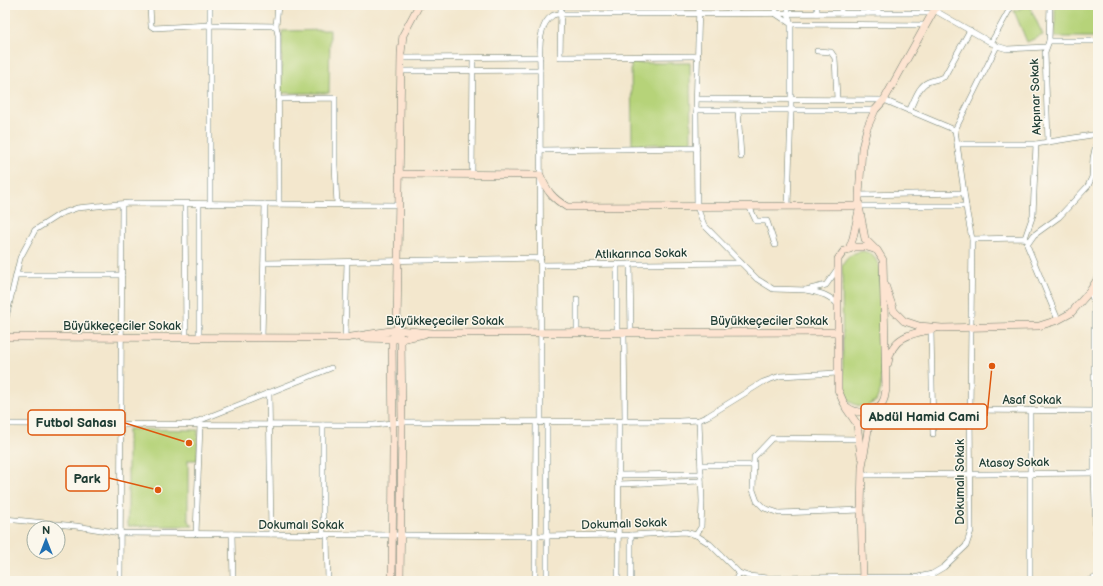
<svg xmlns="http://www.w3.org/2000/svg" width="1103" height="586" font-family="'Balsamiq Sans',sans-serif">
  <style>
    .green { fill: #b6d379; stroke: #6a8856 }
    .lines { fill: none; stroke-linecap: round; stroke-linejoin: round }
    .street-casing { stroke: #69786a; stroke-width: 6 }
    .secondary-casing { stroke: #69786a; stroke-width: 8 }
    .street { stroke: #fff; stroke-width: 5 }
    .secondary { stroke: #fde4d1; stroke-width: 7 }
    .labels { text-anchor: middle; dominant-baseline: central; stroke-width: 3; stroke-linejoin: round; paint-order: stroke }
    .street-label { font-size: 12px; fill: #1f3d34; stroke: #fbf7ec }
    .leader { fill: none; stroke: #de580e; stroke-width: 1.5 }
    .callout-dot { fill: #de580e; stroke: #fbf7ec; stroke-width: 1.5 }
    .callout { fill: #fbf7ec; stroke: #de580e; stroke-width: 1.5 }
    .callout-label { font-size: 13px; text-anchor: middle; font-weight: bold; fill: #1f3d34 }
  </style>
  <rect width="100%" height="100%" fill="#fbf7ec"/>
  <filter id="ink" filterUnits="userSpaceOnUse"><feTurbulence type="fractalNoise" baseFrequency=".025" numOctaves="2"/><feDisplacementMap in="SourceGraphic" scale="8" xChannelSelector="R" yChannelSelector="G"/><feConvolveMatrix kernelMatrix="1 2 1 2 8 2 1 2 1" color-interpolation-filters="sRGB"/></filter>
  <filter id="wash" filterUnits="userSpaceOnUse"><feTurbulence type="fractalNoise" baseFrequency=".012" numOctaves="4" result="noise"/><feDisplacementMap in="SourceGraphic" scale="16" xChannelSelector="R" yChannelSelector="G"/><feGaussianBlur stdDeviation="0.9" result="paint"/><feColorMatrix in="noise" values="0 0 0 0 0 0 0 0 0 0 0 0 0 0 0 0 0 1.4 0 .05"/><feComposite in="paint" operator="in"/></filter>
  <g filter="url(#wash)">
    <rect width="100%" height="100%" fill="#f3e7cd"/>
    <g class="green">
      <path d="M1029 5 1043 35 1027 42 1014 11Z"/>
      <rect x="1055" y="5" width="43" height="32"/>
      <path d="M330 30 329 93H281L282 31Z"/>
      <path d="M631 63H690L691 143 632 145Z"/>
      <path d="M863 251C873 253 876 259 880 268L881 389 876 401 865 407C853 405 845 401 843 388L842 266C847 257 853 252 863 251Z"/>
      <path d="M128 429 198 430 197 460H188V520L193 526H128Z"/>
    </g>
  </g>
  <g filter="url(#ink)">
    <g class="lines">
      <defs>
        <g id="street">
          <path d="M150 5 151 26 154 28 210 25 276 26"/>
          <path d="M278 5 276 26 278 35 279 204"/>
          <path d="M561 5 560 57 698 56"/>
          <path d="M699 5 696 110 697 207 704 225 757 279 773 289 806 290"/>
          <path d="M776 5V14L791 24V111L788 206"/>
          <path d="M788 5V14L791 24 925 25"/>
          <path d="M817 5V13"/>
          <path d="M841 5V13"/>
          <path d="M878 5V13"/>
          <path d="M561 6 699 7"/>
          <path d="M868 13V5"/>
          <path d="M1049 41H1098"/>
          <path d="M991 43 1012 5"/>
          <path d="M997 46 1007 49 1046 47"/>
          <path d="M817 51 831 52 835 58 837 99"/>
          <path d="M401 58 540 57"/>
          <path d="M401 71 540 70"/>
          <path d="M278 99 335 98V165L337 204"/>
          <path d="M697 99 884 100 955 130 997 46 934 10"/>
          <path d="M696 110H875"/>
          <path d="M738 110 741 157"/>
          <path d="M909 111C914 102 918 86 928 82 933 80 939 79 944 77L970 30"/>
          <path d="M1048 142 1045 52 1049 41 1050 5"/>
          <path d="M958 144H1036L1098 134"/>
          <path d="M540 150 697 148"/>
          <path d="M472 174 473 58"/>
          <path d="M859 195 964 193"/>
          <path d="M185 204 186 337"/>
          <path d="M210 204V5"/>
          <path d="M749 206 756 221H767L775 245"/>
          <path d="M859 206H966"/>
          <path d="M1025 238 1033 215 1036 144"/>
          <path d="M972 239 1025 238 1026 240"/>
          <path d="M264 263 541 258"/>
          <path d="M630 264 631 333"/>
          <path d="M541 265 741 263"/>
          <path d="M16 275H122"/>
          <path d="M1090 291 1094 302V473L1096 538 1098 544"/>
          <path d="M577 299V333"/>
          <path d="M838 305C829 294 819 293 806 290L826 285 838 268"/>
          <path d="M1058 320 1027 245 1034 235 1059 217 1088 186 1092 177 1093 158 1098 135"/>
          <path d="M5 322 20 258 35 230 60 214 77 208 129 203 399 205"/>
          <path d="M931 330 933 434"/>
          <path d="M617 333V264"/>
          <path d="M624 333 625 422"/>
          <path d="M199 337V204"/>
          <path d="M262 338 265 204"/>
          <path d="M345 338 347 262"/>
          <path d="M269 392 271 534"/>
          <path d="M970 410 1094 411"/>
          <path d="M541 423 540 70C540 55 537 25 552 16 554 14 558 14 561 14L932 13"/>
          <path d="M5 424 374 425 402 422 679 421 699 420 708 416 763 382 780 376 838 373"/>
          <path d="M191 424 331 368"/>
          <path d="M859 439 772 438 754 457 753 490 757 501 764 508 779 513 861 510"/>
          <path d="M701 465H753"/>
          <path d="M618 475 701 474"/>
          <path d="M862 475 1098 473"/>
          <path d="M618 484 701 481"/>
          <path d="M5 519 76 526 120 533 535 536 631 535 685 532 696 535 710 544 739 573 748 576 768 578 918 577 932 574 944 567 966 546 971 531 970 410 972 239 967 213 955 130"/>
          <path d="M196 534 200 425"/>
          <path d="M232 534 233 581"/>
          <path d="M323 535V425"/>
          <path d="M327 535 328 581"/>
          <path d="M631 535V581"/>
          <path d="M696 535 701 527 702 502 699 420"/>
          <path d="M932 574V581"/>
          <path d="M120 581 122 204"/>
          <path d="M535 581 536 423"/>
          <path d="M547 581V423"/>
          <path d="M618 581 619 422"/>
          <path d="M735 581 739 573"/>
          <path d="M1030 581V410"/>
          <path d="M1089 581 1098 576"/>
        </g>
        <g id="secondary">
          <path d="M399 174 540 175C547 191 552 198 567 207L859 206"/>
          <path d="M855 247H867L877 250 883 260 886 390C885 393 885 397 884 399 879 414 857 415 847 407 843 404 841 395 838 390V259L844 251Z"/>
          <path d="M849 249 853 238 859 210"/>
          <path d="M876 250 865 239 859 206V195L862 148 867 128 875 110 884 100 937 5"/>
          <path d="M885 285 894 311 904 321 919 326 942 328 1039 326 1058 320 1071 313 1090 291 1098 278"/>
          <path d="M5 337 345 338 397 330 432 333 838 332"/>
          <path d="M363 338 401 339 424 334"/>
          <path d="M888 363C891 337 911 333 934 329"/>
          <path d="M846 408 857 424 861 456"/>
          <path d="M392 581 393 448 392 339 397 330"/>
          <path d="M400 581 402 422 401 339 397 330 401 53 403 35 419 5"/>
          <path d="M863 581 861 510 862 467 870 417 876 409"/>
        </g>
      </defs>
      <use href="#street" class="street-casing"/>
      <use href="#secondary" class="secondary-casing"/>
      <use href="#street" class="street"/>
      <use href="#secondary" class="secondary"/>
    </g>
  </g>
  <g class="labels">
    <g class="street-label">
      <text transform="translate(1036 97) rotate(-92)">Akpınar Sokak</text>
      <text transform="translate(641 254) rotate(-1)">Atlıkarınca Sokak</text>
      <text x="445" y="321">Büyükkeçeciler Sokak</text>
      <text x="769" y="321">Büyükkeçeciler Sokak</text>
      <text x="122" y="326">Büyükkeçeciler Sokak</text>
      <text x="1032" y="400">Asaf Sokak</text>
      <text transform="translate(1014 463) rotate(-1)">Atasoy Sokak</text>
      <text transform="translate(960 482) rotate(-90)">Dokumalı Sokak</text>
      <text transform="translate(624 524) rotate(-2)">Dokumalı Sokak</text>
      <text x="301" y="525">Dokumalı Sokak</text>
    </g>
  </g>
  <path class="leader" d="M992 366L987 416M189 443L125 423M158 490L109 478"/>
  <g class="callout-dot">
    <circle cx="992" cy="366" r="4"/>
    <circle cx="189" cy="443" r="4"/>
    <circle cx="158" cy="490" r="4"/>
  </g>
  <g class="callout">
    <rect x="861" y="404" width="126" height="25" rx="4"/>
    <rect x="28" y="410" width="97" height="25" rx="4"/>
    <rect x="66" y="466" width="43" height="25" rx="4"/>
  </g>
  <g class="callout-label">
    <text x="924" y="421">Abdül Hamid Cami</text>
    <text x="76" y="427">Futbol Sahası</text>
    <text x="87" y="483">Park</text>
  </g>
  <rect width="1103" height="586" fill="none" stroke="#fbf7ec" stroke-width="20"/>
  <g transform="translate(46 540)"><circle r="19" fill="#fbf7ec" stroke="#a3ada2"/>
  <path d="M0-3L7 15L0 10L-7 15Z" fill="#1f6fb2"/>
  <text y="-6" font-size="11" font-weight="bold" text-anchor="middle" fill="#1f3d34">N</text>
  </g>
</svg>
